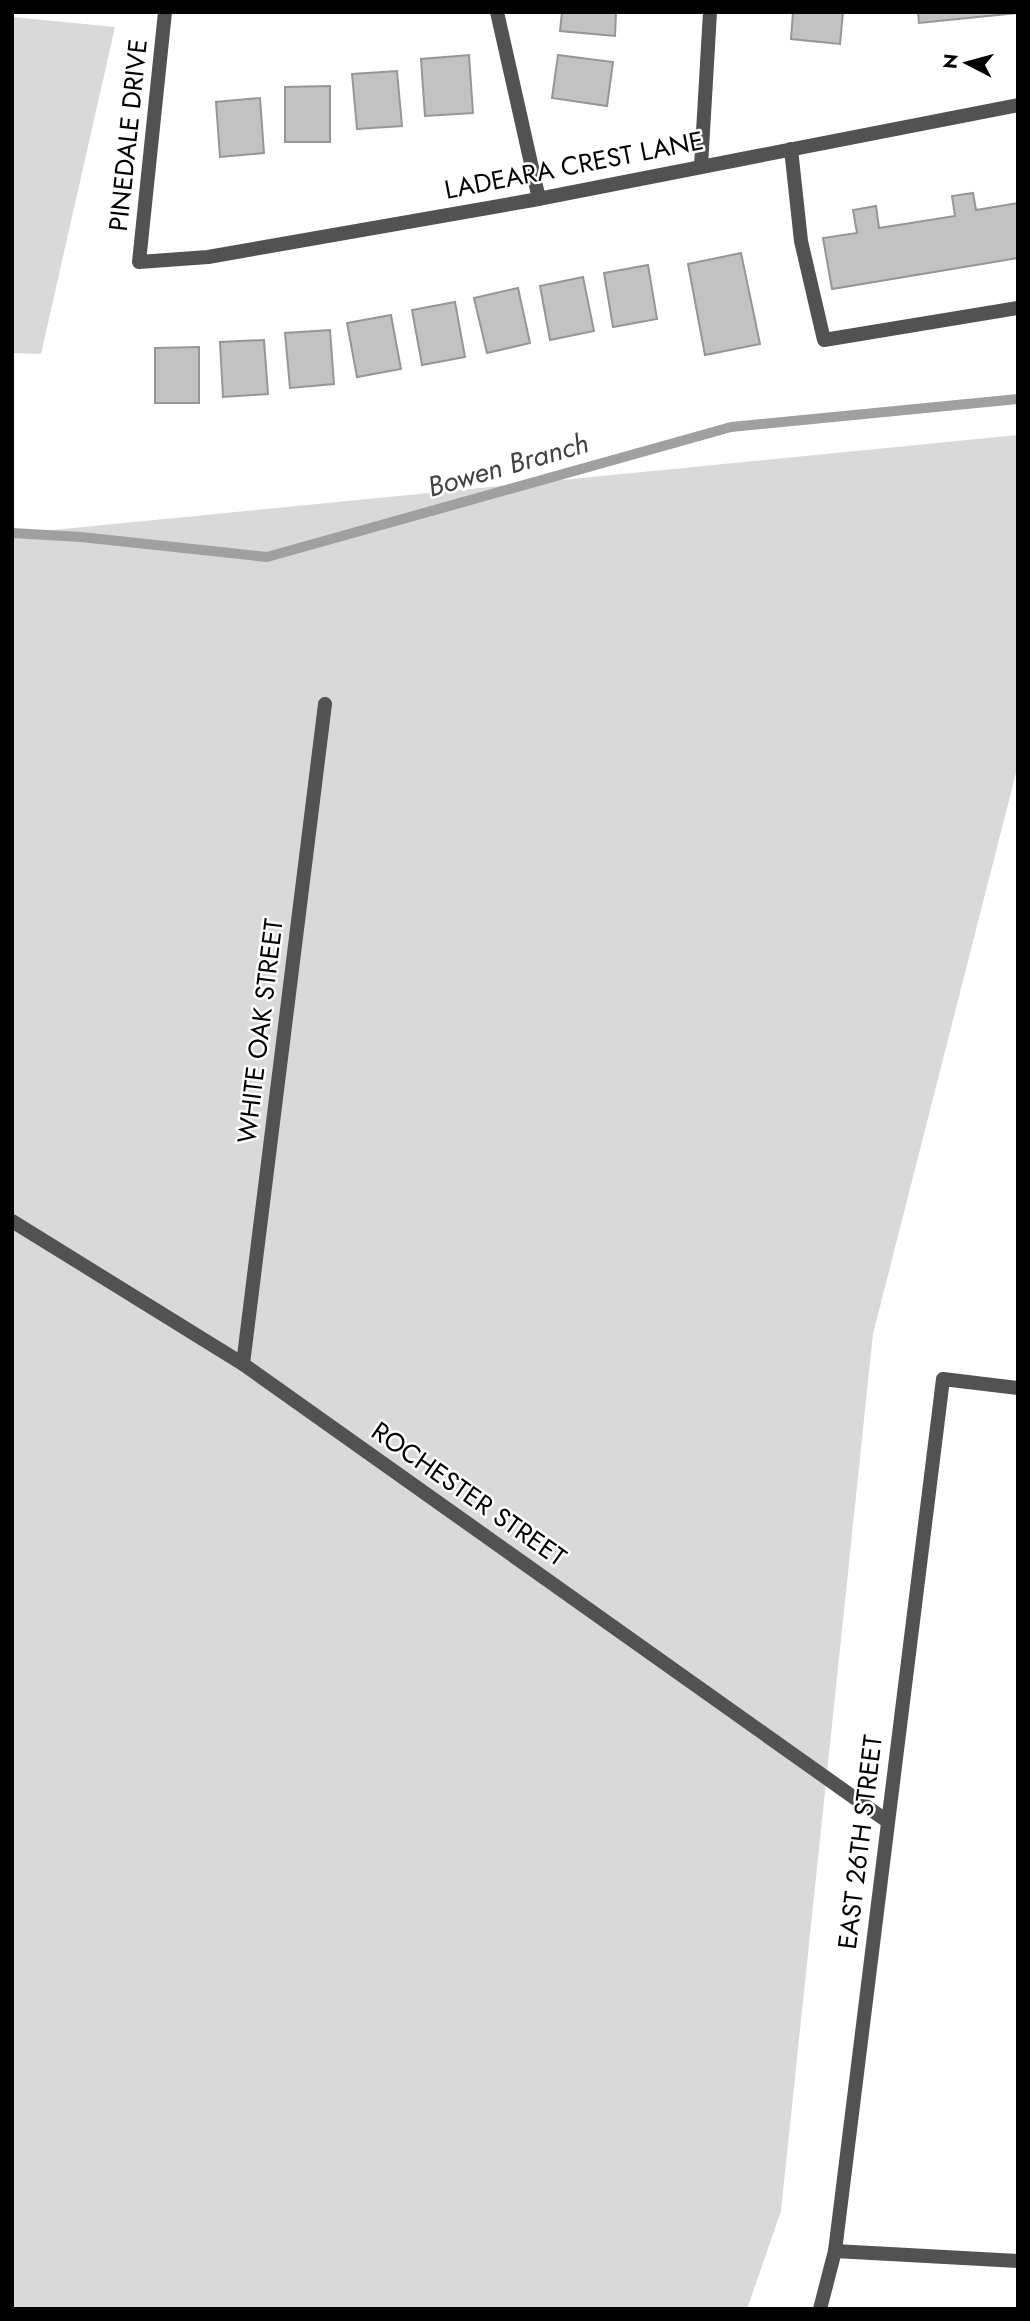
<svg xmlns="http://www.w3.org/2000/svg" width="1030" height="2321" font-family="Jost,sans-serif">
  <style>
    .green { fill: #d9d9d9 }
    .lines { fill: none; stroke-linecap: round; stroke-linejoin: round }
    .stream { stroke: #a0a0a0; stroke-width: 10 }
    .building { fill: #c2c2c2; stroke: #969696; stroke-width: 2 }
    .lane { stroke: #525252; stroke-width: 14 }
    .street { stroke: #525252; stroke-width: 14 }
    .labels { text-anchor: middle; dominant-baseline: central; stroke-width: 5; stroke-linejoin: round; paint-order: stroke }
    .street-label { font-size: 26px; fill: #000; stroke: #fff }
    .water-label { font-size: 28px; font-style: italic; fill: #414141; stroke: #fff }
  </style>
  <rect width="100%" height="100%" fill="#fff"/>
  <g class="green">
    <path d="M12 17 115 27 41 354 12 353Z"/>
    <path d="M1018 435V765L873 1334 781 2211 747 2309H12V534Z"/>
  </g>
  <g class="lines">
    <path class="stream" d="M12 533 81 537 267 557 731 427 1018 399"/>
  </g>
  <g class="building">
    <path d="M562 12H616L615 36 560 31Z"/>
    <path d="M793 12H843L840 44 791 39Z"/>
    <path d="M918 12H1018V13L919 23Z"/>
    <path d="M469 55 473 113 425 116 421 59Z"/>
    <path d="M558 55 613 62 607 106 552 98Z"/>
    <path d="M397 71 402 126 357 129 352 74Z"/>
    <path d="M330 86V142H285V87Z"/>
    <path d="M260 98 264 153 220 157 216 102Z"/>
    <path d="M973 193 976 210 1018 203V258L832 289 823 238 857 233 853 210 876 206 879 228 955 216 952 196Z"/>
    <path d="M741 253 760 344 705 355 688 264Z"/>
    <path d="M648 265 657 319 613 327 604 273Z"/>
    <path d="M583 277 594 331 550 340 540 286Z"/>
    <path d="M518 288 530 343 487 353 474 298Z"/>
    <path d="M455 302 465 357 422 365 412 310Z"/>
    <path d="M391 315 401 369 357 377 347 323Z"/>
    <path d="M330 330 334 384 290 388 285 333Z"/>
    <path d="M264 340 268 394 223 397 220 342Z"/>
    <path d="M199 347V403H155V348Z"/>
  </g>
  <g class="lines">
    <g class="lane">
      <path d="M497 12 539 199"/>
      <path d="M791 149 801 241 824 340 1018 308"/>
    </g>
    <g class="street">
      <path d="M165 12 139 262 208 257 533 200 1018 105"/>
      <path d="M701 166 710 12"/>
      <path d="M12 1221 243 1364 887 1821"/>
      <path d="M243 1364 325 704"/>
      <path d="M835 2251 1018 2261"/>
      <path d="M820 2309 835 2251 943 1379 1018 1388"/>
    </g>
  </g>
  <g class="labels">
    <g class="street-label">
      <text transform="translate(128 135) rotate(-84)">PINEDALE DRIVE</text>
      <text transform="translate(574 165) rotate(-11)">LADEARA CREST LANE</text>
      <text transform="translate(260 1031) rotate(-83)">WHITE OAK STREET</text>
      <text transform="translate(469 1494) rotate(35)">ROCHESTER STREET</text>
      <text transform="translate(860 1842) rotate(-83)">EAST 26TH STREET</text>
    </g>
    <g class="water-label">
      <text transform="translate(508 465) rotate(-16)">Bowen Branch</text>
    </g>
  </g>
  <rect width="1030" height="2321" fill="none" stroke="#000000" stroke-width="28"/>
  <g transform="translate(967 63) rotate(276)" stroke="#ffffff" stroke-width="5" paint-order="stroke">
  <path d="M0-5L12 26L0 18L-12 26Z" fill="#000000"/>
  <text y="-10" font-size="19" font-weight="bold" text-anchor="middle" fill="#000000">N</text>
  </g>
</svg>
